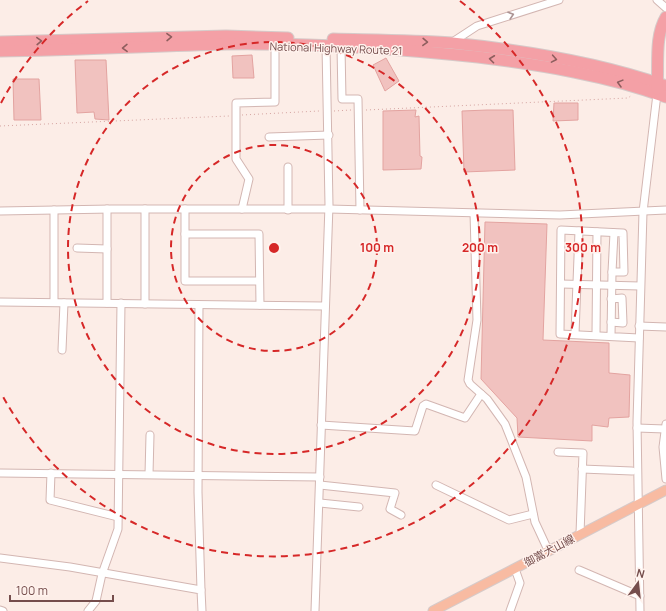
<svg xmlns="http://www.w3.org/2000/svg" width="666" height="611" font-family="Manrope,'Noto Sans JP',sans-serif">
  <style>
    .building { fill: #f1c2bf; stroke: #e3a3a0 }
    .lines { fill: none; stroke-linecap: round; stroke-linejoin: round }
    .minor-casing { stroke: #d3b6b2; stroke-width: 9 }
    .major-casing { stroke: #d6cac9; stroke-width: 11 }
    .highway-casing { stroke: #d6cac9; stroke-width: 13 }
    .path { stroke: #d6a5a2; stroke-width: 1; stroke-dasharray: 1 3; stroke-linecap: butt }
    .minor { stroke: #fff; stroke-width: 7 }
    .major { stroke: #f8bba2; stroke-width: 9 }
    .highway { stroke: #f4a0a6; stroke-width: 11 }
    .oneway { stroke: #ac9494 }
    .oneway2 { stroke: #8e5e5e }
    .ring { fill: none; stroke: #d62828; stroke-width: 2; stroke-dasharray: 7 5 }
    .labels { text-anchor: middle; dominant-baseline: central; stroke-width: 3; stroke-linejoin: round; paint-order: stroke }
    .street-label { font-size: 11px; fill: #754d4c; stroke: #fff2ed }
    .centre { fill: #d62828; stroke: #fff2ed; stroke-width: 2 }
    .ring-label { font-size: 12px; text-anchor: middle; font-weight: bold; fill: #d62828; stroke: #fff2ed; stroke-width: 3; stroke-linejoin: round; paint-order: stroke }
  </style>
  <rect width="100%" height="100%" fill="#fcede7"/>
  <g class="building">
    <path d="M252 55 254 78H233L232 56Z"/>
    <path d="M386 58 399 81 385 91 373 65Z"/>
    <path d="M75 60H106L109 120 95 119 94 112 77 113Z"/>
    <path d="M13 79H39L41 120H14Z"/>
    <path d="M554 103H578V120L553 121Z"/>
    <path d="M416 110 415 117 419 116 420 156 422 157 421 169 383 170V111Z"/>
    <path d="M487 110H513L515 170 464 172 462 111Z"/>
    <path d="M485 222 547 224 543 340 609 343V373L630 375 629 417 609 418 608 427 592 425V441L518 437 517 418 481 379Z"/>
  </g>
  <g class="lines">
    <defs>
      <g id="minor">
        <path d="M657 0 666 8"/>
        <path d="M451 43 477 26 559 0"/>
        <path d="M341 47 342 99H358L360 210"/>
        <path d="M269 137 329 135"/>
        <path d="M185 209V234H259L260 305"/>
        <path d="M242 209 249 179 236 159V103L275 102V45"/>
        <path d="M54 210V302"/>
        <path d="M288 210V167"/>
        <path d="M0 211 111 209H329L560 215 666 210"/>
        <path d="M474 213 477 320 468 380 470 384 487 399 505 424 526 477 535 522 548 550"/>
        <path d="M185 234V281H259"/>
        <path d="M77 248 107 249"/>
        <path d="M612 272 614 233"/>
        <path d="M561 284 640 286"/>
        <path d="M0 302 325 306"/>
        <path d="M107 303V209"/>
        <path d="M145 304V209"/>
        <path d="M199 305 198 492 201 590"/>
        <path d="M611 322 623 323 622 298 611 299"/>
        <path d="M639 326 666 327"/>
        <path d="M575 334 579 231"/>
        <path d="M596 335 597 232"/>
        <path d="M611 336 612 272H624L623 233 561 230 560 334 639 338"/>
        <path d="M62 350 64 303"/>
        <path d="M666 424 663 447 666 479"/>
        <path d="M321 425 415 431 423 406 426 404 465 418 481 394"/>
        <path d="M637 428 665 429"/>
        <path d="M558 452 583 453 580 534"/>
        <path d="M582 469 632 471"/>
        <path d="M0 473 320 477"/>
        <path d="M51 473 50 500 118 517"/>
        <path d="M149 474 150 435"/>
        <path d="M320 485 395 493 390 509 401 515"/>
        <path d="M436 485 509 520 533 514"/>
        <path d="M320 503 359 507"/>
        <path d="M0 558 70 567 201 590 202 611"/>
        <path d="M579 570 640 596"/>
        <path d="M0 610 3 611"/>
        <path d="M88 611 96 601 102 574 118 529 121 303"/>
        <path d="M315 611 329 205 326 46"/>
        <path d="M510 611 520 583 515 569"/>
        <path d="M640 611 637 422 643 212 657 94"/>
      </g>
      <path id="major" d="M433 611 666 490"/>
      <g id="highway">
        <path d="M333 39C372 40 413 40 452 43 521 50 601 63 666 86"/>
        <path d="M0 42 226 36 288 38"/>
        <path d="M0 51C75 50 151 46 226 44 310 43 395 48 478 57 541 65 606 75 666 97"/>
        <path d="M657 89C659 66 654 37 666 17"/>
      </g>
    </defs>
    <use href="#minor" class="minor-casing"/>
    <use href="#major" class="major-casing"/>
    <use href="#highway" class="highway-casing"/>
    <g class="path">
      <path d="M366 110 628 98 632 95"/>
      <path d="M334 111 351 110"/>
      <path d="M242 115 319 111"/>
      <path d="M0 126 229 116"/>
    </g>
    <use href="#minor" class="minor"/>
    <use href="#major" class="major"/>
    <use href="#highway" class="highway"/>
  </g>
  <defs><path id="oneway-chevron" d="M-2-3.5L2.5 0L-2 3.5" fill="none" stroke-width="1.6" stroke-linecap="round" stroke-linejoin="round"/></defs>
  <use class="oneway" href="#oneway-chevron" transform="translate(511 15) rotate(-18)"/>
  <g class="oneway2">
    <use href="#oneway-chevron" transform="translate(169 37) rotate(-1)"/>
    <use href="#oneway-chevron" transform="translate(39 41) rotate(-2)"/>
    <use href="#oneway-chevron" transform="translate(425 42) rotate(2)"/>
    <use href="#oneway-chevron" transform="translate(125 48) rotate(179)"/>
    <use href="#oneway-chevron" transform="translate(492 59) rotate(-173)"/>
    <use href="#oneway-chevron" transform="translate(554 59) rotate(10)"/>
    <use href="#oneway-chevron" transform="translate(620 83) rotate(-165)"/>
  </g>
  <g class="ring">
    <circle cx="274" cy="248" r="103"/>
    <circle cx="274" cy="248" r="206"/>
    <path d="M1 103A309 309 0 0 1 88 1M460 1A309 309 0 1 1 1 393"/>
  </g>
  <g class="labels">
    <g class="street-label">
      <text transform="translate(336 48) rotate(2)">National Highway Route 21</text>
      <text transform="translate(549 550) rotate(-28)">御嵩犬山線</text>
    </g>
  </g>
  <circle cx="274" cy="248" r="6" class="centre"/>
  <g class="ring-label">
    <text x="377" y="252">100 m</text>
    <text x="480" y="252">200 m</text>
    <text x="583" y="252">300 m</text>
  </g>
  <g transform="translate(638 583) rotate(15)" stroke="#fff2ed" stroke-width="3" paint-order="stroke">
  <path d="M0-3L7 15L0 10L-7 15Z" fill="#754d4c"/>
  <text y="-6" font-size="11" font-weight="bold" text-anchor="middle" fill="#754d4c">N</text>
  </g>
  <path d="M10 595v6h103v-6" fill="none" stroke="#754d4c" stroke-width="2"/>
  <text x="16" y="595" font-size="12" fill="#754d4c" stroke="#fff2ed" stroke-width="3" paint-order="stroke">100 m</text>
</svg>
